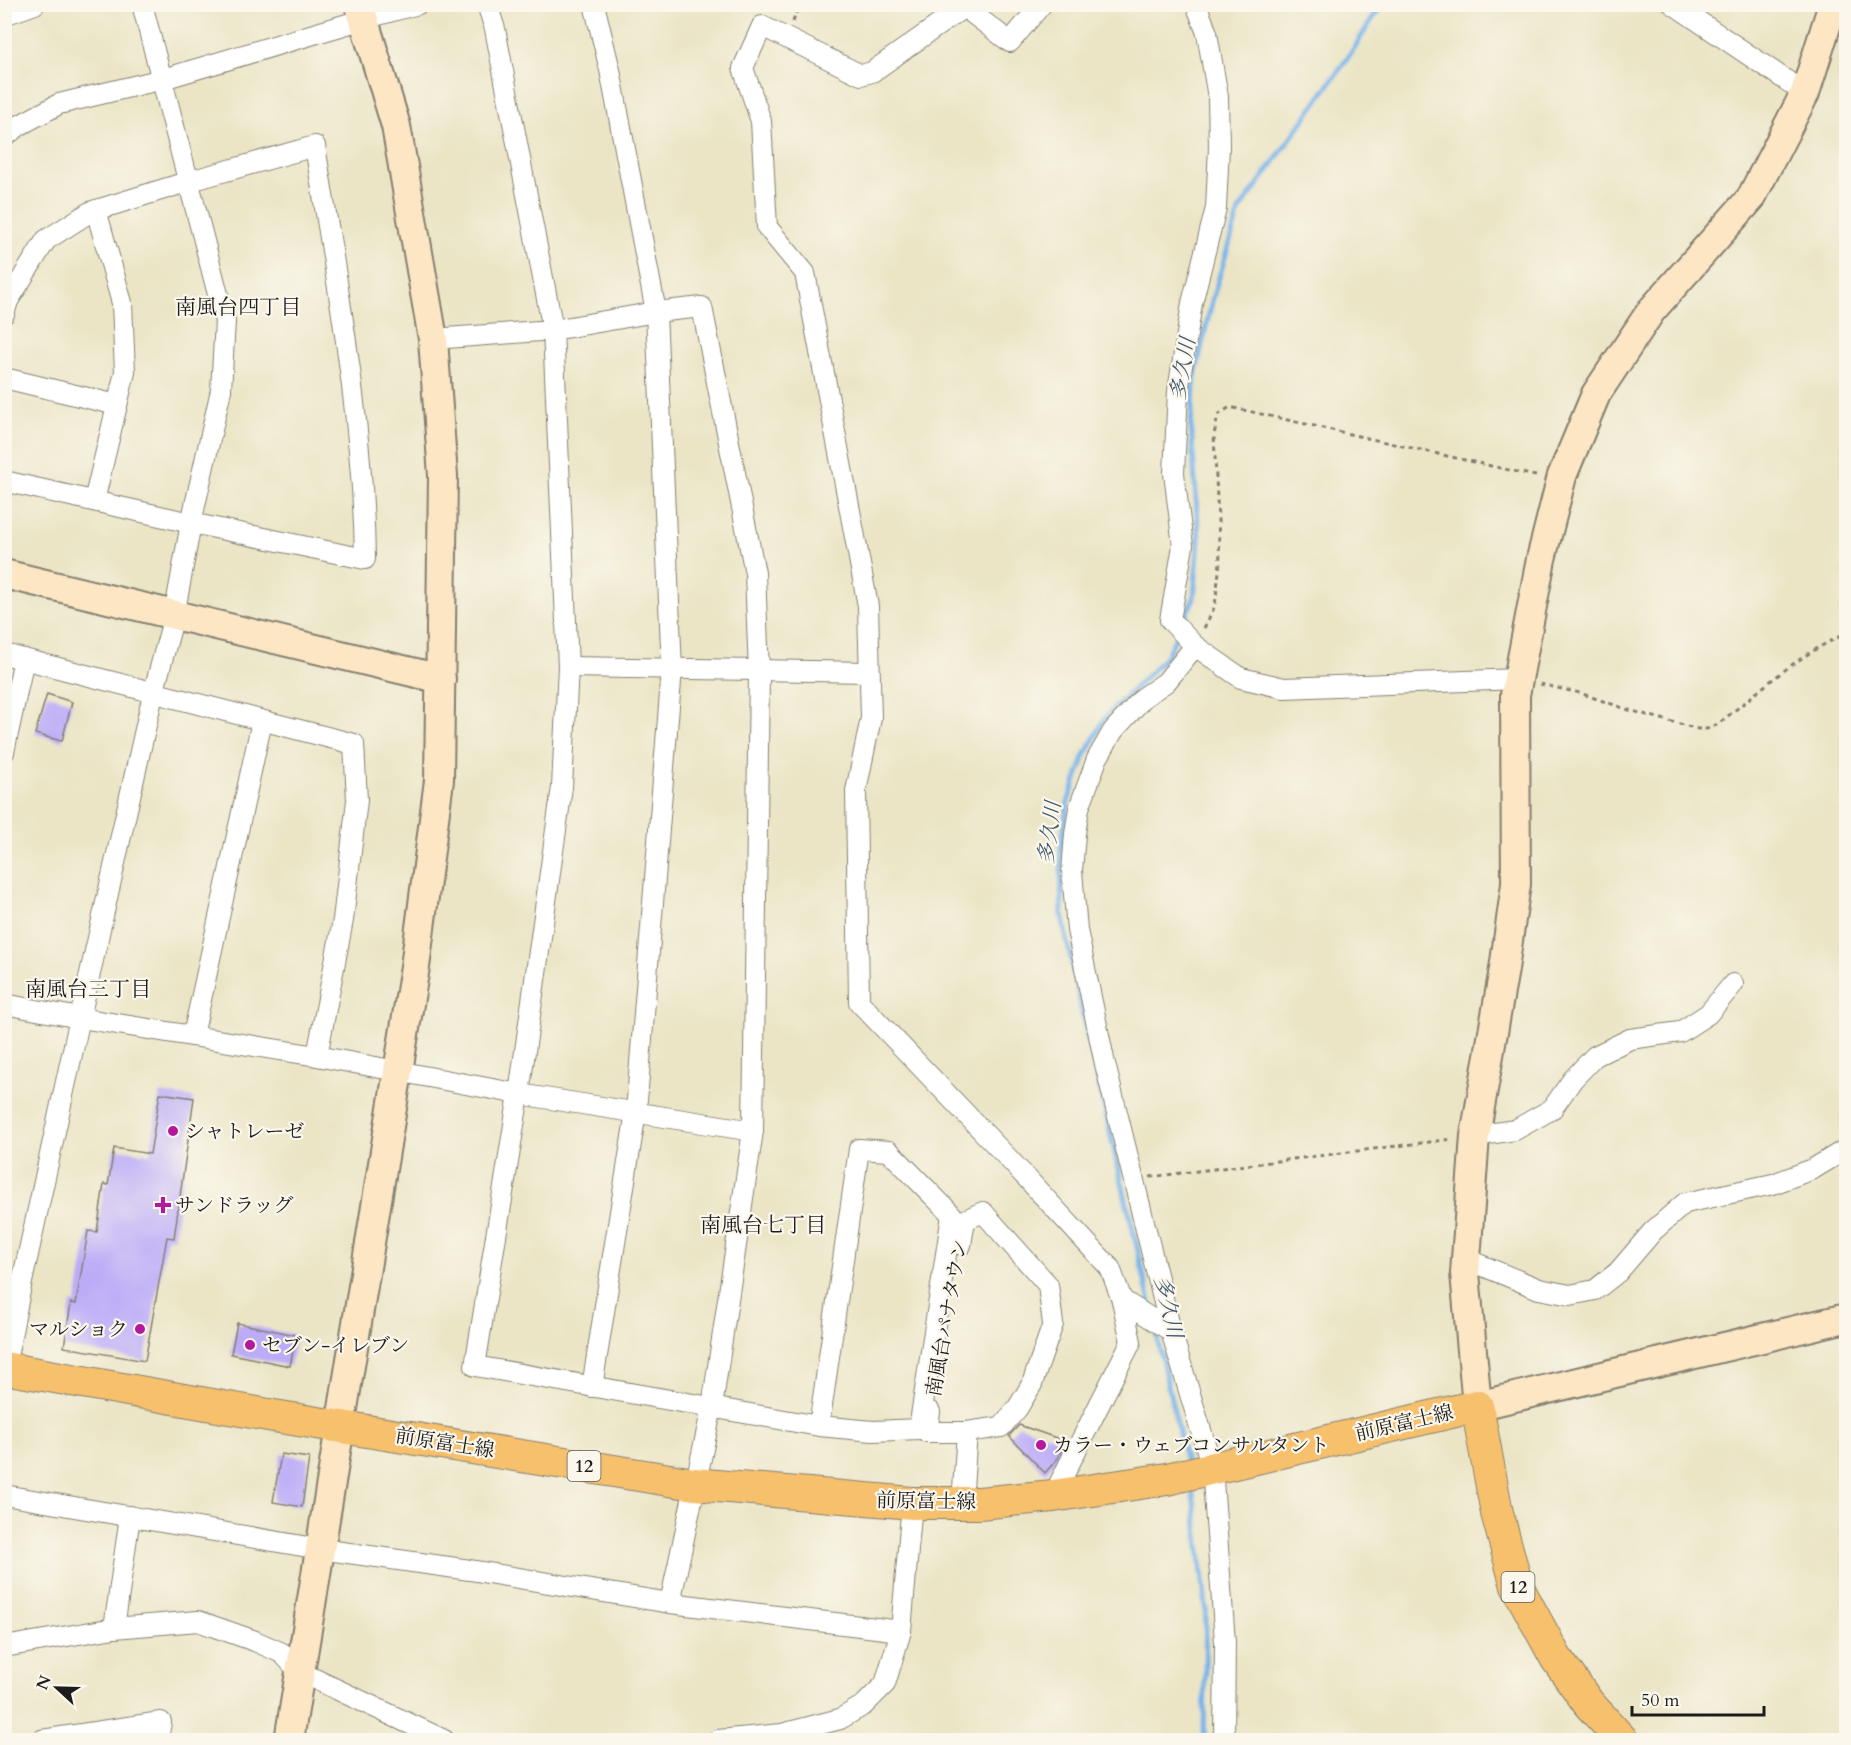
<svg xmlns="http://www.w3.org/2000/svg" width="1851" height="1745" font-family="Cardo,'Noto Serif JP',serif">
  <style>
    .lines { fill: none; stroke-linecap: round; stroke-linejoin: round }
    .stream { stroke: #78b4ea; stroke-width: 5 }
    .building { fill: #bcacf8 }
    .street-casing { stroke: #848071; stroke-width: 22 }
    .secondary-casing { stroke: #848071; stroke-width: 32 }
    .primary-casing { stroke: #848071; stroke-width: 34 }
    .path { stroke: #848071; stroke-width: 3; stroke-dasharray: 4.5 4.5; stroke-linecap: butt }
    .street { stroke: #fff; stroke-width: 20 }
    .secondary { stroke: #fce6c4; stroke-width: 28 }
    .primary { stroke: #f7c06c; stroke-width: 32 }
    .poi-dot { fill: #b5179e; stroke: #fbf7ec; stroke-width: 2 }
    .labels { text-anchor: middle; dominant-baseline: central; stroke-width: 4.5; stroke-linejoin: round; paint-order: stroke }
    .shield { fill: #fbf7ec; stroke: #5f5e5a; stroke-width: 1.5 }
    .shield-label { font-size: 18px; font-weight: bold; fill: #1c1c1c }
    .poi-label { font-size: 20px; fill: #1c1c1c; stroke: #fbf7ec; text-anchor: start }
    .street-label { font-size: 20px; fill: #1c1c1c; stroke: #fbf7ec }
    .neighbourhood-label { font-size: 21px; fill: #1c1c1c; stroke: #fbf7ec }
    .water-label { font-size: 21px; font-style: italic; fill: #41596e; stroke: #fbf7ec }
  </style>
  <rect width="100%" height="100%" fill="#fbf7ec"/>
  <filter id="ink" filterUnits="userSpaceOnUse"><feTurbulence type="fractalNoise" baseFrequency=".0167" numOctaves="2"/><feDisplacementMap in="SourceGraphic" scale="12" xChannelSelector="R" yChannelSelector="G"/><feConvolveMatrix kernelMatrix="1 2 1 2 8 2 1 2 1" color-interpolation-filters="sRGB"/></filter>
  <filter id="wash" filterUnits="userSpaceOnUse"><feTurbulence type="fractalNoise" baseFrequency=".008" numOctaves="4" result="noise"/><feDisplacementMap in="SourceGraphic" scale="24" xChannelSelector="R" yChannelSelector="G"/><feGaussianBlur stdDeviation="1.35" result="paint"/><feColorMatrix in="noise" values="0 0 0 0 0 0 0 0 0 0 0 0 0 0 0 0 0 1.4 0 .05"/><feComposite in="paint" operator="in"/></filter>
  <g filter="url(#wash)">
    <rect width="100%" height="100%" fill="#ebe5c6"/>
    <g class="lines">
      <g class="stream">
        <path d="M1181 626 1194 598 1199 539 1191 425 1195 375 1213 297 1239 211 1349 56 1382 4"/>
        <path d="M1152 1311 1081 1008 1062 915 1061 848 1068 802 1085 755 1107 715 1166 657 1177 635"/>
        <path d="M1155 1329 1186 1463"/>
        <path d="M1191 1484 1194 1500 1206 1608 1204 1740"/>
      </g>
    </g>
    <g id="blocks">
      <g class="building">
        <path d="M47 694 72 702 62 741 35 734Z"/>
        <path d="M160 1093 194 1098 174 1238 167 1237 145 1361 64 1347 71 1303 76 1304 88 1231 97 1232 104 1184 108 1185 114 1148 150 1154Z"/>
        <path d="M237 1323 296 1335 290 1366 231 1354Z"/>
        <path d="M1019 1425 1065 1441 1058 1458 1045 1473 1009 1436Z"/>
        <path d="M281 1454 309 1458 302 1507 273 1502Z"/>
      </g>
    </g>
  </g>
  <g filter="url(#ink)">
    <use href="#blocks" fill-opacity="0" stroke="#848071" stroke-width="1.5"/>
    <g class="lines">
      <defs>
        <g id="street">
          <path d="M487 4 495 29 553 330 568 667 562 787 519 1094 475 1366 819 1426 873 1431 919 1429 952 1215 889 1151 859 1149 819 1426"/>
          <path d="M1042 4 1010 42 964 7 872 72 861 75 762 26 743 68 761 121 767 227 805 273 868 606 871 718 856 791 859 1002 1008 1158 1110 1268 1122 1300 1131 1342 1053 1496"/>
          <path d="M1196 4 1207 33 1218 97 1219 147 1216 208 1192 303 1178 391 1174 473 1183 546 1170 620 1195 646 1241 678 1284 688 1518 679"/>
          <path d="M1673 4 1805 93"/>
          <path d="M4 15 35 4"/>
          <path d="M4 137 20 125 59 104 163 79 364 19 418 4"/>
          <path d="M4 314 8 301 46 240 90 212 190 181 315 146C337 283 363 420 365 559L191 523 4 481"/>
          <path d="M433 339 553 330 656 312 702 307 755 573 759 672 753 1131 712 1407 670 1603"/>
          <path d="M4 378 117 405"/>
          <path d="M94 501 125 372 122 303 96 210"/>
          <path d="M1195 646 1166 682 1144 697 1113 731 1097 759 1079 808 1075 834 1072 871 1077 930 1105 1064 1171 1331 1212 1467 1225 1642 1224 1740"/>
          <path d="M4 654 354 744 357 800 343 920 317 1056"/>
          <path d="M568 667 869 672"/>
          <path d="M4 752 24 659"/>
          <path d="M4 1004 80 1018 317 1056 519 1094 753 1131"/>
          <path d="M193 1036 262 721"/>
          <path d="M1475 1136 1515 1130 1552 1109 1573 1079 1595 1056 1630 1039 1680 1032 1708 1014 1733 984"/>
          <path d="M961 1245 965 1220 983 1212 1048 1285 1053 1324 1032 1384 1017 1409 1001 1427 967 1432 962 1503"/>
          <path d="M1466 1259 1539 1289 1570 1295 1595 1290 1618 1272 1653 1231 1685 1203 1773 1184 1813 1169 1846 1149"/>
          <path d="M1122 1300 1171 1331"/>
          <path d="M4 1372 20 1291 80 1018 153 694 174 616 191 523 221 390 225 321 142 4"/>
          <path d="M592 1387 636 1112 672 669 656 312 610 70 594 4"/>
          <path d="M930 1412 927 1432H967"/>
          <path d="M4 1495 320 1549 470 1570 670 1603 901 1631"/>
          <path d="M114 1628 130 1516"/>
          <path d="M4 1647 114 1628 198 1621 255 1641 282 1653 300 1672 444 1740"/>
          <path d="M42 1740 161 1722 158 1740"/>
          <path d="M718 1740 782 1734 840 1719 864 1705 885 1684 901 1631 912 1503"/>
        </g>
        <g id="secondary">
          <path d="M1833 4 1805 93 1751 198 1651 311 1596 394 1562 476 1541 559 1515 695 1516 884 1504 969 1475 1136 1465 1273 1477 1406 1846 1318"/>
          <path d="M4 574 441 679"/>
          <path d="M289 1740 415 967 439 780 443 476 433 339 396 126 359 4"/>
        </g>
        <path id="primary" d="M4 1368 274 1416 694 1484 912 1503H979L1053 1496 1167 1479 1477 1406 1497 1513 1517 1586 1556 1658 1589 1704 1622 1740"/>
      </defs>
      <use href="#street" class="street-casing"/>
      <use href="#secondary" class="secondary-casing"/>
      <use href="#primary" class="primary-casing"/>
      <g class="path">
        <path d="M793 22 799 4"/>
        <path d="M1204 628 1215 606 1220 562 1214 435 1218 415 1230 407 1540 477"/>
        <path d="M1540 684 1580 693 1629 710 1698 729H1707L1718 724C1760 691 1796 655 1846 634"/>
        <path d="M1150 1177 1453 1139"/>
      </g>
      <use href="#street" class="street"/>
      <use href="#secondary" class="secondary"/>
      <use href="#primary" class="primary"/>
    </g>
  </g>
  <g class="poi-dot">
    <circle cx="173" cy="1131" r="6"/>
    <path d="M160 1196h6v6h6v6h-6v6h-6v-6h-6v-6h6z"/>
    <circle cx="140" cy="1329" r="6"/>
    <circle cx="250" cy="1345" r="6"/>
    <circle cx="1041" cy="1445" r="6"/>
  </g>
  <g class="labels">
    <g class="shield">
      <rect x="567.5" y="1451" width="33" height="30" rx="4.5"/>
      <rect x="1501.5" y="1572" width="33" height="30" rx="4.5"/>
    </g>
    <g class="shield-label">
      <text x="584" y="1466">12</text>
      <text x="1518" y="1587">12</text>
    </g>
    <g class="poi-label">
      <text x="185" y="1131">シャトレーゼ</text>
      <text x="175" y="1205">サンドラッグ</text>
      <text x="128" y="1329" text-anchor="end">マルショク</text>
      <text x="262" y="1345">セブン-イレブン</text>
      <text x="1053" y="1445">カラー・ウェブコンサルタント</text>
    </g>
    <g class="street-label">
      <text transform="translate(947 1318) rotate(-80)">南風台パナタウン</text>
      <text transform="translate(1404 1423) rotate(-13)">前原富士線</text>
      <text transform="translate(445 1443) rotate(9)">前原富士線</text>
      <text transform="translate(926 1501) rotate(1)">前原富士線</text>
    </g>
    <g class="neighbourhood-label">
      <text x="238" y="307">南風台四丁目</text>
      <text x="88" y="989">南風台三丁目</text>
      <text x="763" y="1225">南風台七丁目</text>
    </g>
    <g class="water-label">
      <text transform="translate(1183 369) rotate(-80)">多久川</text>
      <text transform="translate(1050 833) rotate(-83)">多久川</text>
      <text transform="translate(1168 1307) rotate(77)">多久川</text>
    </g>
  </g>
  <rect width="1851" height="1745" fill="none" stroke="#fbf7ec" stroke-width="24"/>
  <g transform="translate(57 1688) rotate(292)" stroke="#fbf7ec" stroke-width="4.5" paint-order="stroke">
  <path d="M0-4.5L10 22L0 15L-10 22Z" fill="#1c1c1c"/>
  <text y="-9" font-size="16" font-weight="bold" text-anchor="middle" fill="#1c1c1c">N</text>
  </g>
  <path d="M1632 1706v9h132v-9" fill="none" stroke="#1c1c1c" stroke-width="3"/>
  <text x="1641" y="1706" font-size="18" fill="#1c1c1c" stroke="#fbf7ec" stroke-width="4.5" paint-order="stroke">50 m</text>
</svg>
